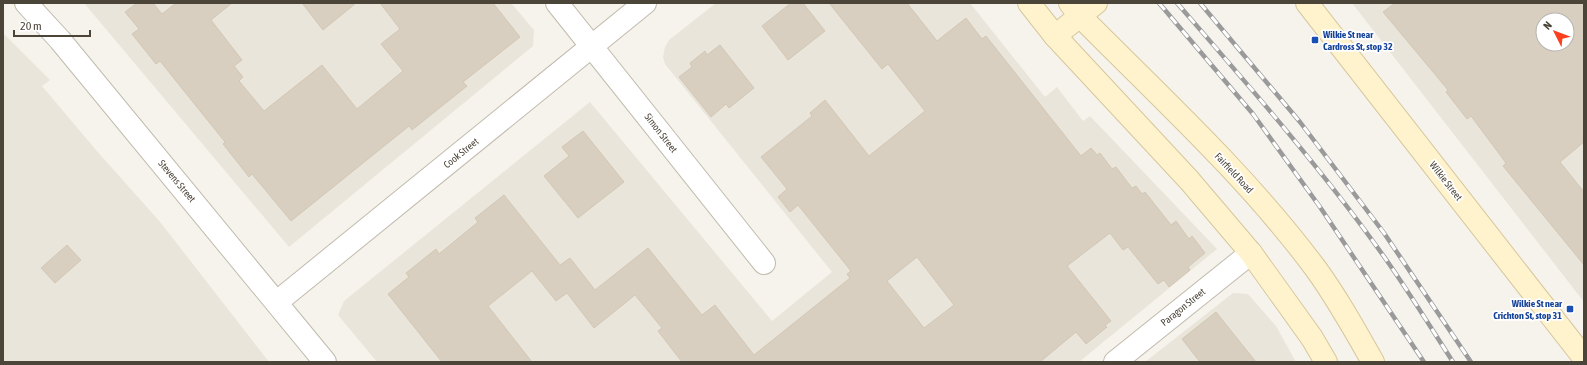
<svg xmlns="http://www.w3.org/2000/svg" width="1587" height="365" font-family="'Asap Condensed',sans-serif">
  <style>
    .residential { fill: #eae5da; fill-rule: evenodd }
    .building { fill: #d8cfc1; stroke: #d3c7b4; fill-rule: evenodd }
    .lines { fill: none; stroke-linecap: round; stroke-linejoin: round }
    .street-casing { stroke: #c2bbae; stroke-width: 24 }
    .secondary-casing { stroke: #d6c79b; stroke-width: 24 }
    .street { stroke: #fff; stroke-width: 22 }
    .secondary { stroke: #fff3cd; stroke-width: 22 }
    .rail-casing { stroke: #9a9a9a; stroke-width: 4.5 }
    .rail { stroke: #fff; stroke-width: 3; stroke-dasharray: 9; stroke-linecap: butt }
    .transit-dot { fill: #1a4fb4; stroke: #fff; stroke-width: 1.5 }
    .labels { text-anchor: middle; dominant-baseline: central; stroke-width: 3.5; stroke-linejoin: round; paint-order: stroke }
    .transit-label { font-size: 10px; font-weight: bold; fill: #164399; stroke: #fff; text-anchor: start }
    .street-label { font-size: 10px; fill: #4b4439; stroke: #fff }
  </style>
  <rect width="100%" height="100%" fill="#f6f3ec"/>
  <g class="residential">
    <path d="M84 3H511L534 30 533 46 289 247Z"/>
    <path d="M716 3H970L1045 97 1057 87 1083 121 1090 116 1217 249 1079 362H377L338 315 344 301 590 102 772 321 832 272 665 64 663 57 665 47 669 40Z"/>
    <path d="M1352 3H1584V302ZM1543 20H1567V44H1543Z"/>
    <path d="M3 33 50 80 42 86 96 150 161 223 269 362H3Z"/>
    <path d="M1233 293 1248 294 1276 326 1296 362H1145Z"/>
  </g>
  <g class="building">
    <path d="M137 3H153L162 14 176 3H232L211 20 242 60 234 66 243 77 239 81 264 111 322 65 357 109 403 71 381 44 400 29 380 3H493L520 37 463 82 467 86 412 130 409 126 291 221 252 174 249 177 223 144 225 142 160 61 156 64 132 34 139 29 125 12Z"/>
    <path d="M302 3H356L323 30Z"/>
    <path d="M791 3H803L825 31 788 60 762 26Z"/>
    <path d="M829 3H907L937 41 966 18 982 39 986 36 1081 156 1091 148 1097 155 1100 153 1112 169 1116 167 1132 188 1136 186 1142 194 1145 192 1171 225 1176 221 1189 239 1192 236 1205 253 1188 267 1190 270 1169 287 1164 280 1158 284 1128 247 1123 250 1110 233 1067 266 1111 321 1105 325 1107 327 1086 344 1076 332 1040 362H682L658 331 662 328 635 295 594 328 567 293 556 301 532 271 488 306 532 362H442L388 294 409 277 406 273 436 249 439 254 478 222 475 218 504 195 560 265 570 258 595 290 648 248 702 315 715 305 754 355 850 278 847 274 851 271 798 205 790 212 778 197 787 189 761 157 812 116 810 113 825 100 869 156 925 111 888 64 882 69ZM917 257 954 305 924 328 887 281Z"/>
    <path d="M1395 3H1584V142L1560 162 1584 192V265L1503 166 1506 163 1471 116 1467 119 1446 92 1448 90 1383 12ZM1543 20H1567V44H1543Z"/>
    <path d="M720 45 754 88 729 108 726 104 711 117 679 77 692 67 690 63 705 51 707 55Z"/>
    <path d="M583 131 624 182 578 218 544 176 569 156 562 147Z"/>
    <path d="M67 245 81 260 55 283 41 268Z"/>
    <path d="M1216 312 1256 362H1200L1182 339Z"/>
  </g>
  <g class="lines">
    <defs>
      <g id="street">
        <path d="M26 3 60 40 325 362"/>
        <path d="M557 3 764 263"/>
        <path d="M277 302 645 3"/>
        <path d="M1115 362 1251 253"/>
      </g>
      <g id="secondary">
        <path d="M1029 3 1055 36 1189 180 1251 253 1312 338 1326 362"/>
        <path d="M1070 3 1080 16C1161 98 1247 176 1316 269 1337 298 1355 330 1373 362"/>
        <path d="M1307 3 1584 358"/>
        <path d="M1055 36 1096 3"/>
      </g>
    </defs>
    <use href="#street" class="street-casing"/>
    <use href="#secondary" class="secondary-casing"/>
    <use href="#street" class="street"/>
    <use href="#secondary" class="secondary"/>
    <defs>
      <g id="rail">
        <path d="M1159 3 1253 114 1320 207 1424 362"/>
        <path d="M1177 3C1249 86 1322 169 1385 258 1409 292 1431 328 1453 362"/>
        <path d="M1200 3 1300 122 1384 233 1471 362"/>
      </g>
    </defs>
    <use href="#rail" class="rail-casing"/>
    <use href="#rail" class="rail"/>
  </g>
  <g class="transit-dot">
    <rect x="1311" y="36" width="8" height="8" rx="2"/>
    <rect x="1566" y="305" width="8" height="8" rx="2"/>
  </g>
  <g class="labels">
    <g class="transit-label">
      <text x="1323" y="34">Wilkie St near<tspan x="1323" dy="12">Cardross St, stop 32</tspan></text>
      <text x="1562" y="303" text-anchor="end">Wilkie St near<tspan x="1562" dy="12">Crichton St, stop 31</tspan></text>
    </g>
    <g class="street-label">
      <text transform="translate(661 133) rotate(52)">Simon Street</text>
      <text transform="translate(461 153) rotate(-39)">Cook Street</text>
      <text transform="translate(1234 173) rotate(47)">Fairfield Road</text>
      <text transform="translate(177 181) rotate(50)">Stevens Street</text>
      <text transform="translate(1446 181) rotate(52)">Wilkie Street</text>
      <text transform="translate(1183 307) rotate(-39)">Paragon Street</text>
    </g>
  </g>
  <rect width="1587" height="365" fill="none" stroke="#4b4439" stroke-width="8"/>
  <g transform="translate(1555 32) rotate(312)"><circle r="19" fill="#ffffff" stroke="#b7b4b0"/>
  <path d="M0-3L7 15L0 10L-7 15Z" fill="#fc3f1d"/>
  <text y="-6" font-size="11" font-weight="bold" text-anchor="middle" fill="#4b4439">N</text>
  </g>
  <path d="M14 30v6h76v-6" fill="none" stroke="#4b4439" stroke-width="2"/>
  <text x="20" y="30" font-size="12" fill="#4b4439" stroke="#ffffff" stroke-width="3" paint-order="stroke">20 m</text>
</svg>
